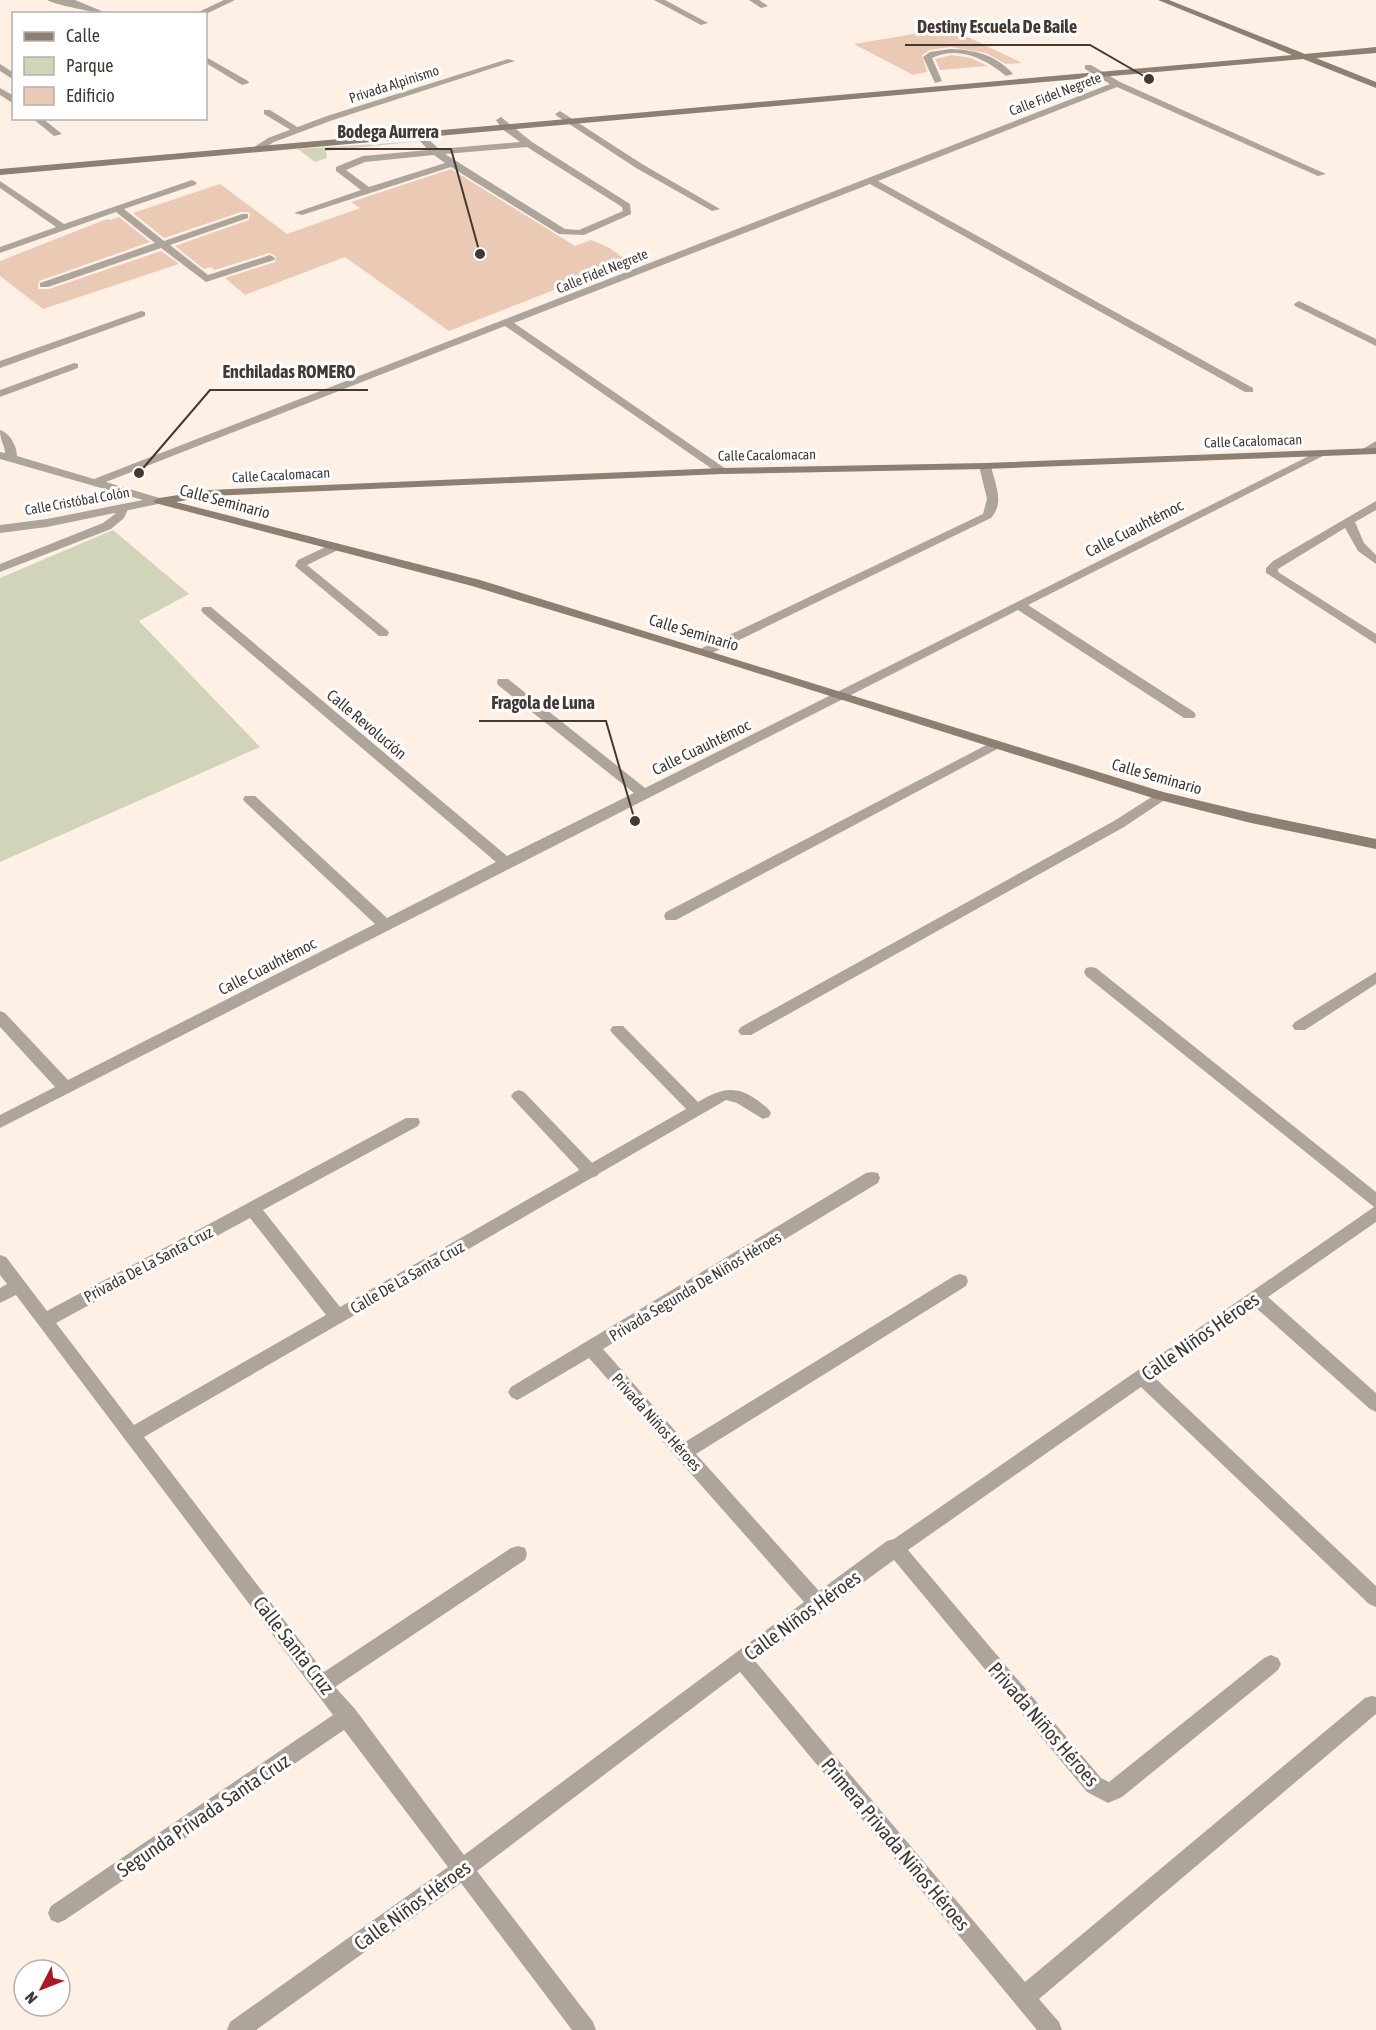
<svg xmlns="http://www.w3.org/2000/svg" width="1376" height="2030" font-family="'Asap Condensed',sans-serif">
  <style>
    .green { fill: #d1d4b9 }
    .building { fill: #eacab4 }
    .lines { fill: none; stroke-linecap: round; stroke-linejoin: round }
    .lane { fill: #ada59c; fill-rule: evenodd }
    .street { fill: #ada59c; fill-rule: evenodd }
    .secondary { fill: #8b8072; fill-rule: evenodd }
    .labels { text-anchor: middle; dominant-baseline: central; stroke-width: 6; stroke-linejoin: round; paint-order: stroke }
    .far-street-label { font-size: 14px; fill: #423932; stroke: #fff }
    .street-label { font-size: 16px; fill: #423932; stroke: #fff }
    .near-street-label { font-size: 20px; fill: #423932; stroke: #fff }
    .leader { fill: none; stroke: #423932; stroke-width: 2 }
    .callout-dot { fill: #423932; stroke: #fff; stroke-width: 2 }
    .callout-label { font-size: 18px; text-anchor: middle; font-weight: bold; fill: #423932; stroke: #fff; stroke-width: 6; stroke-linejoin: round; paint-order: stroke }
  </style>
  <rect width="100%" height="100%" fill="#fff0e5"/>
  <g class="green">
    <path d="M421 141 326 151 327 158 315 162 298 149Z"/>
    <path d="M113 530 189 594 139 621 260 747 0 862V578Z"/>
  </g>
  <g class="building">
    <path d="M949 28 1022 63 1006 64 986 53 950 47 930 50 922 55 927 72 913 75 854 44Z"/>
    <path d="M952 55 971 58 988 66 940 70 935 59Z"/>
    <path d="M451 169 575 246 591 240 608 247 628 261 449 331 345 257 245 295 225 278 275 262 276 256 269 253 215 270 211 267 204 269 175 246 249 220 250 214 248 212H241L164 238 133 213 220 184 287 234 360 208 351 202Z"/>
    <path d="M119 217 150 242 39 281 38 289H49L161 251 179 264 43 309 0 276V261L107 219 110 220Z"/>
  </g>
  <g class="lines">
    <g class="lane">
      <path d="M47 0H75L109 14C100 14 52 4 47 0Z"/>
      <path d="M950 49C976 50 996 55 1013 74L1006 76C986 59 958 45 932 58L942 81 935 83 923 57 930 52Z"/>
      <path d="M264 110H270L302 130 294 132 264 114Z"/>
      <path d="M560 111 642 164 720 209 712 211 636 168 557 116 555 114Z"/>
      <path d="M501 117 532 142 630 204 631 214 584 235 559 234 451 167 302 215 294 213 361 190 336 171V167L363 156 428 150 413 133 412 125H418L425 136 439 149 520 142 502 129 496 120ZM527 147 622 207 623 211 579 230 565 229 445 154ZM434 155 445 163 369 187 346 170 365 162Z"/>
      <path d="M74 363 78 364V368L0 397V390Z"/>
      <path d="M122 505 128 509 124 518 111 529 0 572V564L103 523 115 514 118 507Z"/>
      <path d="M519 1090 524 1092 597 1168 599 1172 597 1176 591 1178 585 1176 514 1100 511 1096 514 1092Z"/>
    </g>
    <g class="street">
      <path d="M224 0H235L206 14H194Z"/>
      <path d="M654 0H665L708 23 701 25Z"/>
      <path d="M749 0H759L768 6 761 8Z"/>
      <path d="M206 57 248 81 249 83 242 85 206 63Z"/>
      <path d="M508 59 515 61 333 120 274 142 258 152 250 150 268 138 327 116Z"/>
      <path d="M0 64 14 73V80L0 71Z"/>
      <path d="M1085 65H1091L1120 82 1326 174 1318 176 1117 87 878 181 1253 388V392H1245L870 184 514 323 726 469V473H718L505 326 106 482 163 499V503L47 527 0 533V525L47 519 143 500 0 459V452L5 453C5 445 0 442 0 430 10 433 17 446 17 456L94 479 1110 84 1085 69Z"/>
      <path d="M0 88 14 96V104L0 95Z"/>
      <path d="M32 118H42L62 134 54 136Z"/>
      <path d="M192 180 197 183 195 185 124 209 164 241 242 214H248V218L170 245 208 275 270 255 275 258 274 260 206 282 161 248 48 287H40V283L155 243 116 212 0 253V247L56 227 0 188V181L64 224Z"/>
      <path d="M1299 301 1376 339V346L1295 306 1294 304Z"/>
      <path d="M141 311 145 312V316L0 368V361Z"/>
      <path d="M1376 441V449L1369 454H1361V450Z"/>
      <path d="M1321 450 1327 453 1325 455 1028 605 1194 712 1196 715 1194 718H1184L1018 610 0 1128V1115L55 1087 0 1027V1011L5 1013 68 1080 375 924 245 802 243 799 245 796H255L387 918 496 862 203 613 201 610 203 607H211L507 856 634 793 498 685 497 682 498 679H508L645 788Z"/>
      <path d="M985 463 991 466C995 484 1005 503 991 518L708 655H700L698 652 700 649 983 514 987 499 979 466Z"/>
      <path d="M1376 501V510L1355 522 1364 543 1376 555V564L1358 551 1345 528 1278 569V572L1376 634V644L1266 573V568L1273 561Z"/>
      <path d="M334 543 338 544V550L307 565 387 630 389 633 387 636H379L295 566 298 560Z"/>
      <path d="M996 740 1003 744 1001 747 676 920H666L664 916 666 912Z"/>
      <path d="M1161 791 1168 796 1166 799 1124 827 751 1035H741L738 1031 741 1027 1114 821Z"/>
      <path d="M1091 967 1096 968 1376 1192V1222L1268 1297 1376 1393V1412L1370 1409 1255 1307 1154 1377 1376 1586V1607L1369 1604 1141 1387 908 1550 1101 1778 1109 1782 1264 1658 1271 1655 1278 1658 1281 1664 1278 1670 1122 1797 1108 1803 1087 1792 894 1560 755 1661 1025 1982 1365 1698 1372 1696 1376 1697V1714L1039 1999 1059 2022 1062 2030H1037L740 1672 477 1871 593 2022 596 2030H572L461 1883 256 2030H227L230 2022 448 1867 344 1730 65 1920 58 1923 51 1920 48 1913 51 1906 333 1715 16 1295 0 1303V1288L7 1284 0 1275V1255L6 1257 47 1311 406 1118H418L420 1122 418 1126 263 1210 340 1307 686 1109 613 1034 610 1030 613 1026H623L698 1102C720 1089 735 1084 757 1100 762 1104 768 1107 771 1113L769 1117 763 1119 737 1103 726 1100 144 1437 324 1672 511 1548 518 1546 525 1548 527 1554 525 1560 335 1687 355 1709 464 1855 804 1602 589 1358 523 1397 517 1400 511 1397 508 1392 511 1387 866 1173 872 1172 878 1173 880 1178 878 1183 603 1349 685 1442 954 1276 960 1274 966 1276 968 1281 966 1286 696 1454 819 1591 887 1541 894 1539 1374 1207 1086 976 1084 972 1086 968ZM250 1218 326 1315 134 1425 56 1323Z"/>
      <path d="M1376 972V984L1305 1030H1295L1292 1026 1295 1022Z"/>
    </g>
    <g class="secondary">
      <path d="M1158 0H1169L1305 54 1376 47V53L1316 58 1376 82V88L1303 59 0 175V169L1292 55Z"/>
      <path d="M1376 448V454L985 469 722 474 210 496 176 502 480 580 1163 792 1251 813 1376 839V849L1251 823 1156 799 700 655 472 586 155 503 153 501 159 498 210 490 252 488 722 468 985 463Z"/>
    </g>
  </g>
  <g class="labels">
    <g class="far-street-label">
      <text transform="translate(394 84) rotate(-18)">Privada Alpinismo</text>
      <text transform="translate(1055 94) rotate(-21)">Calle Fidel Negrete</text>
      <text transform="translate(602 271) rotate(-22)">Calle Fidel Negrete</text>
      <text transform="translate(1253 441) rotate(-2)">Calle Cacalomacan</text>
      <text transform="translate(767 455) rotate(-1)">Calle Cacalomacan</text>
      <text transform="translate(281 475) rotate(-3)">Calle Cacalomacan</text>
      <text transform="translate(77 501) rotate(-10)">Calle Cristóbal Colón</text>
    </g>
    <g class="street-label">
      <text transform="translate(225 501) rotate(15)">Calle Seminario</text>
      <text transform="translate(1134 528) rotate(-27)">Calle Cuauhtémoc</text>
      <text transform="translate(694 632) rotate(17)">Calle Seminario</text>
      <text transform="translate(367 724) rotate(40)">Calle Revolución</text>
      <text transform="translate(701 747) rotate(-26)">Calle Cuauhtémoc</text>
      <text transform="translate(1157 776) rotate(16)">Calle Seminario</text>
      <text transform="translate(267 966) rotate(-27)">Calle Cuauhtémoc</text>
      <text transform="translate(148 1264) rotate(-28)">Privada De La Santa Cruz</text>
      <text transform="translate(407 1277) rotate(-30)">Calle De La Santa Cruz</text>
      <text transform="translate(695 1286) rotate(-31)">Privada Segunda De Niños Héroes</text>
      <text transform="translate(657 1422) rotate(48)">Privada Niños Héroes</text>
    </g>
    <g class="near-street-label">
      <text transform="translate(1200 1336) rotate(-35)">Calle Niños Héroes</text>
      <text transform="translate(802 1615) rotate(-36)">Calle Niños Héroes</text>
      <text transform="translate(294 1645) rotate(52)">Calle Santa Cruz</text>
      <text transform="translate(1044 1724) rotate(49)">Privada Niños Héroes</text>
      <text transform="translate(203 1815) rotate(-34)">Segunda Privada Santa Cruz</text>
      <text transform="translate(896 1844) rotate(50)">Primera Privada Niños Héroes</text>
      <text transform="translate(412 1905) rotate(-36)">Calle Niños Héroes</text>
    </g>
  </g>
  <path class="leader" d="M1149 79L1090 45H905M480 254L451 149H325M139 473L210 390H368M635 821L606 721H479"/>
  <g class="callout-dot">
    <circle cx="1149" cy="79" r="6"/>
    <circle cx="480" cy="254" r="6"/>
    <circle cx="139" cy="473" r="6"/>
    <circle cx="635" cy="821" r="6"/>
  </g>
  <g class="callout-label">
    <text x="997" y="33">Destiny Escuela De Baile</text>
    <text x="388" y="138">Bodega Aurrera</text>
    <text x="289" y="378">Enchiladas ROMERO</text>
    <text x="543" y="709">Fragola de Luna</text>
  </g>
  <rect x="12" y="12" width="195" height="108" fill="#ffffff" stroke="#b3b0ad" stroke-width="1.5"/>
  <rect x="24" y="32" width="30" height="9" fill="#8b8072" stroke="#b3b0ad" stroke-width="1.5"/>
  <text x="66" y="42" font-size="18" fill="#423932">Calle</text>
  <rect x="24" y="57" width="30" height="18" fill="#d1d4b9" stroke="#b3b0ad" stroke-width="1.5"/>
  <text x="66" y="72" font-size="18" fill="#423932">Parque</text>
  <rect x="24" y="87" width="30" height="18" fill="#eacab4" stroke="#b3b0ad" stroke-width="1.5"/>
  <text x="66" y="102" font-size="18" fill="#423932">Edificio</text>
  <g transform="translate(42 1988) rotate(228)"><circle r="28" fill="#ffffff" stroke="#b3b0ad" stroke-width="1.5"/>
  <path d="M0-4.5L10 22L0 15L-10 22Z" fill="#ab1724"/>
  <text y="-9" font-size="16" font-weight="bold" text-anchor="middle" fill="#423932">N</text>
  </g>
</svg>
